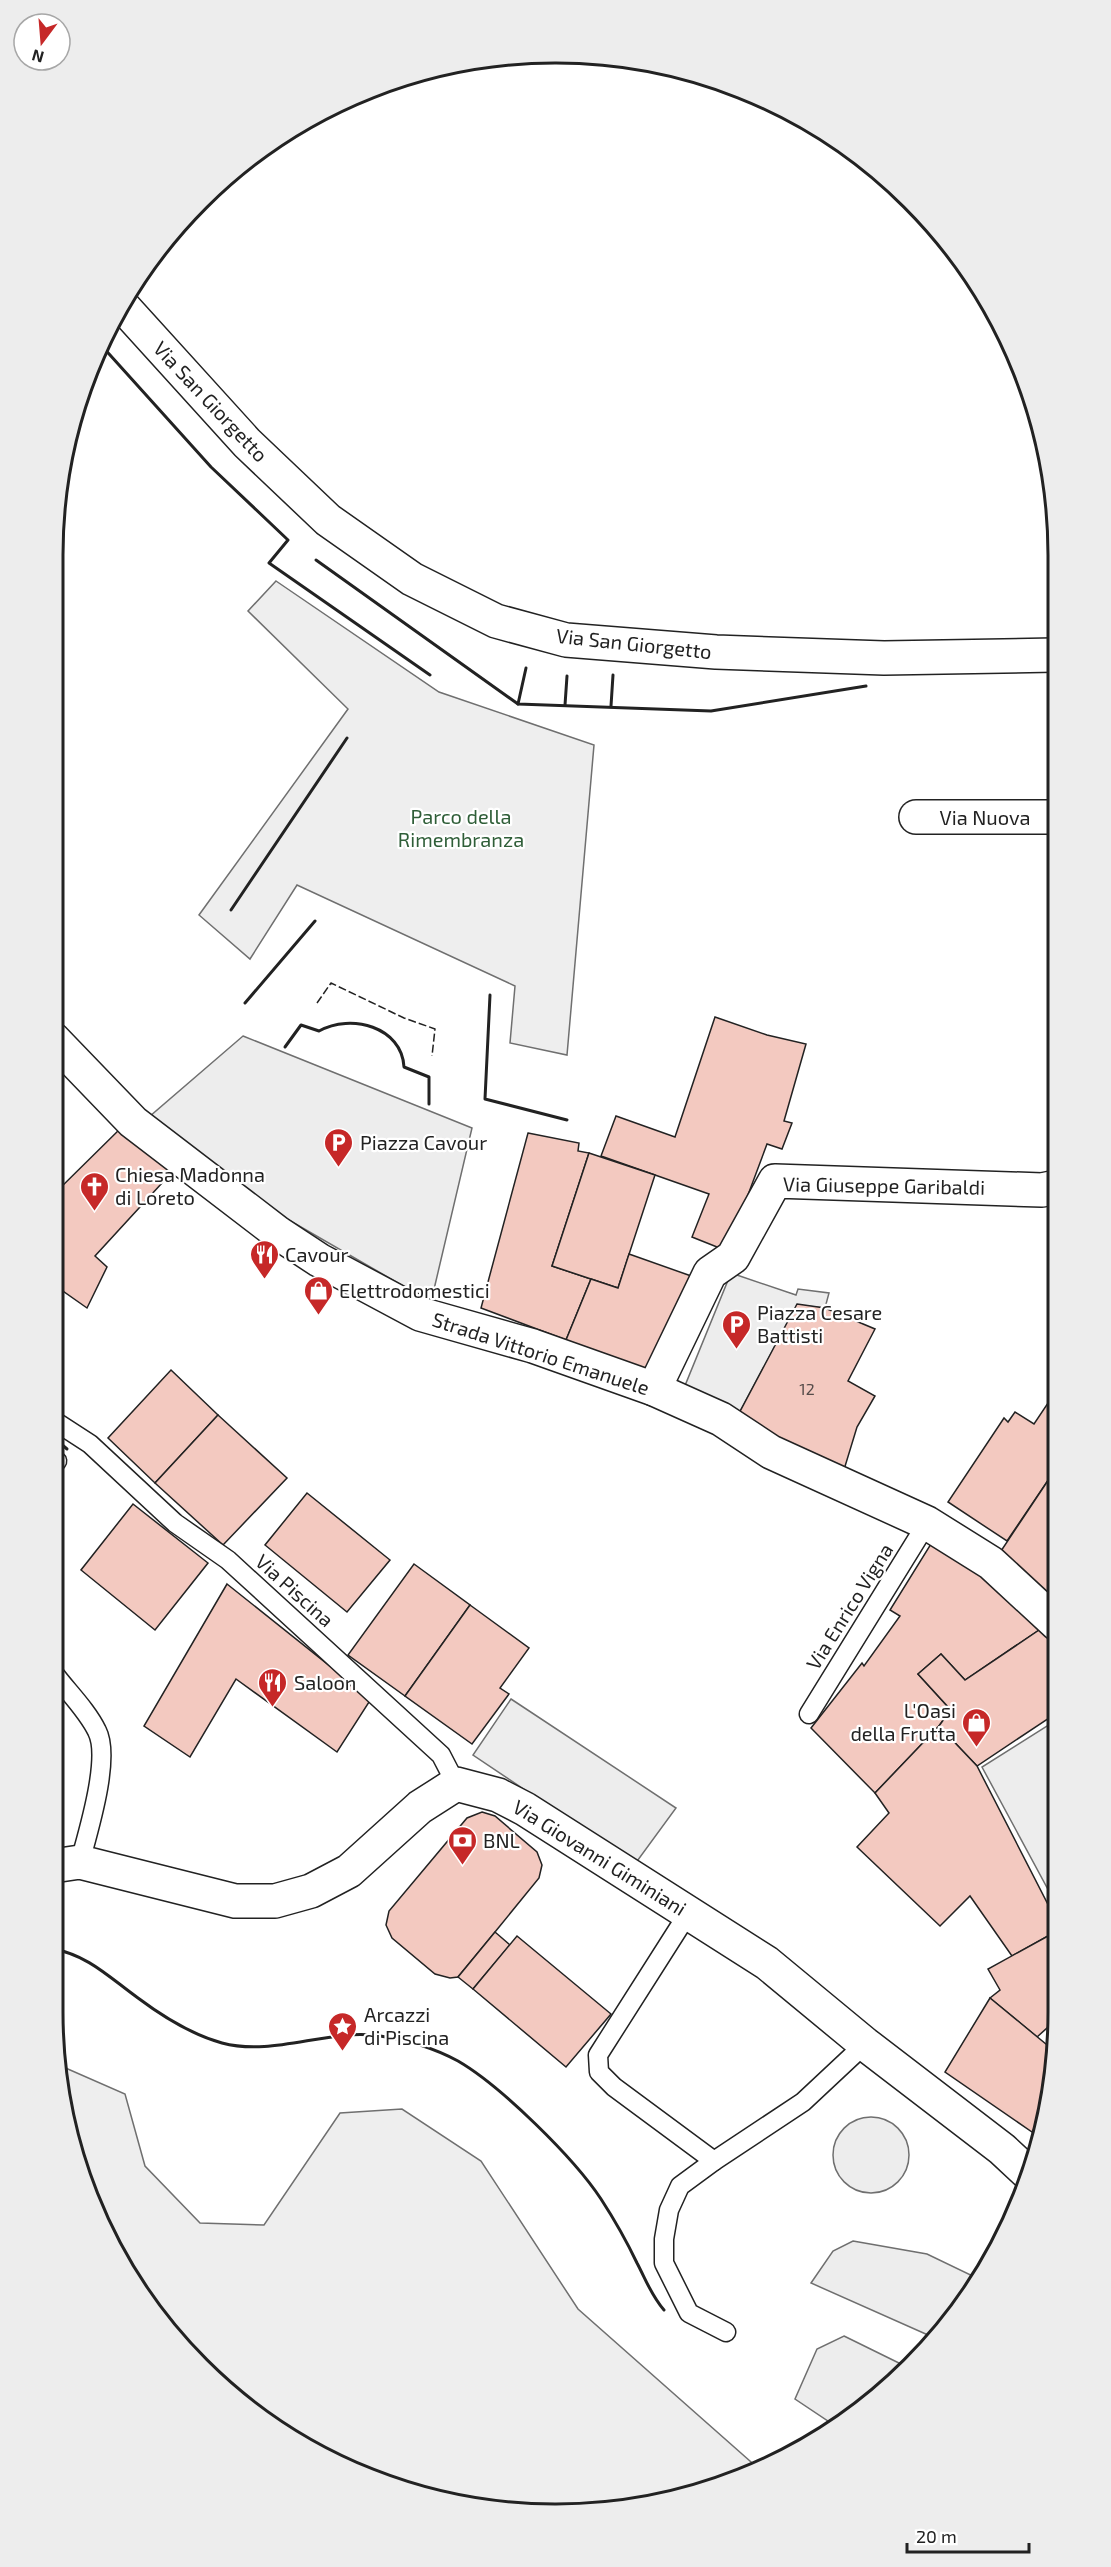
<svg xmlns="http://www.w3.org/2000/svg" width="1111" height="2567" font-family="'Exo 2',sans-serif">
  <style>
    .green { fill: #eee; stroke: #6f6f6f; stroke-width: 1.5 }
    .parking { fill: #ededed; stroke: #6f6f6f; stroke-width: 1.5 }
    .building { fill: #f3c9c0; stroke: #222; stroke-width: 1.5 }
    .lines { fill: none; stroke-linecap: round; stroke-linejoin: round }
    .service-casing { stroke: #222; stroke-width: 21 }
    .minor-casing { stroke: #222; stroke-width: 36 }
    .tertiary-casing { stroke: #222; stroke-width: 36 }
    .service { stroke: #fff; stroke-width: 18 }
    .minor { stroke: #fff; stroke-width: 33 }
    .tertiary { stroke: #fff; stroke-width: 33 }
    .fence { stroke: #222; stroke-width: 1.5; stroke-dasharray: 8 3; stroke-linecap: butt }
    .wall { stroke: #222; stroke-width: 3 }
    .labels { text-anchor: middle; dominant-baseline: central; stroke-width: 4.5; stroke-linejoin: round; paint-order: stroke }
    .number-label { font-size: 16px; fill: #564c4a }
    .street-label { font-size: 20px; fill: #222; stroke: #fff }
    .park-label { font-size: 20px; fill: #2f5e38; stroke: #fff }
    .poi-label { font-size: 20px; fill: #222; stroke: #fff; text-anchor: start }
    .rim { fill: none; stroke: #222; stroke-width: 3 }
  </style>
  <rect width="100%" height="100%" fill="#fff"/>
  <g class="green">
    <path d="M276 581 439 692 594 745 567 1055 510 1043 515 986 297 885 250 959 199 915 348 709 248 611Z"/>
    <path d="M61 2066 125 2094 145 2166 200 2223 264 2225 340 2113 402 2109 481 2161 578 2309 759 2469 717 2488 621 2510 458 2505 304 2447 177 2343 120 2263 79 2174Z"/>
  </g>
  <g class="parking">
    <path d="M243 1036 472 1128 431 1302 268 1208 149 1117Z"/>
    <path d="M731 1273 796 1295 798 1289 829 1293 825 1308 797 1305 736 1419 682 1393Z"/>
    <path d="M511 1699 676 1808 635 1864 473 1755Z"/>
    <path d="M1058 1719V1908L982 1767Z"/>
    <circle cx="871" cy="2155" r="38"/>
    <path d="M853 2241 927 2254 979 2279 937 2339 811 2283 833 2251Z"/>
    <path d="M844 2336 905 2366 834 2425 795 2399 817 2349Z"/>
  </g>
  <g class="building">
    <path d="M715 1017 767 1035 806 1044 784 1121 792 1123 782 1149 767 1144 727 1251 692 1237 709 1194 601 1156 616 1116 675 1137Z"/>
    <path d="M126 1123 173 1171 95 1256 107 1267 87 1308 53 1284V1195Z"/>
    <path d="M528 1133 579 1143 578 1151 589 1153 552 1266 591 1279 566 1340 481 1308Z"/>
    <path d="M589 1153 655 1175 618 1288 552 1266Z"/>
    <path d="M629 1254 694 1277 644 1372 566 1340 591 1279 618 1288Z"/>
    <path d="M797 1304 825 1308 875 1329 848 1381 875 1396 857 1427 843 1473 736 1419Z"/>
    <path d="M171 1370 218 1415 155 1483 108 1438Z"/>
    <path d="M1048 1403 1057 1409V1467L1007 1541 948 1502 1004 1418 1008 1422 1015 1412 1034 1424Z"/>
    <path d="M218 1415 287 1478 223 1545 155 1483Z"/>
    <path d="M1057 1467V1605L1001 1551Z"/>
    <path d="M307 1493 390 1560 347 1612 265 1545Z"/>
    <path d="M133 1504 208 1563 155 1630 81 1570Z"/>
    <path d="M934 1539 1045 1626 965 1680 941 1654 918 1674 949 1708 940 1715 944 1719 939 1726 875 1793 811 1728 862 1663 864 1666 900 1616 890 1610Z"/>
    <path d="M414 1564 470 1605 405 1696 348 1655Z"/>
    <path d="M227 1584 371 1699 337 1752 236 1679 190 1757 144 1726Z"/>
    <path d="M470 1605 529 1648 500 1688 509 1694 472 1744 405 1696Z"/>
    <path d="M1045 1626 1057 1646 1058 1712 977 1766 939 1726 944 1719 940 1715 949 1708 918 1674 941 1654 965 1680Z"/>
    <path d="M939 1726 977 1766 1058 1924V1929L1048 1936 1012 1956 970 1896 940 1926 857 1847 889 1813 875 1793Z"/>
    <path d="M482 1812 495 1816 537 1852 542 1865 539 1878 495 1932 458 1977 450 1978 435 1974 392 1938 386 1925 389 1911 467 1818Z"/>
    <path d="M495 1932 510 1945 473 1989 458 1977Z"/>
    <path d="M517 1936 611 2014 566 2067 473 1989Z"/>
    <path d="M1048 1936 1058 1951V2012L1057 2019 1037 2037 990 1998 1000 1990 988 1969Z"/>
    <path d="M990 1998 1052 2049 1041 2119 1032 2132 945 2072Z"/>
  </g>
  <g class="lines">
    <defs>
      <g id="service">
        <path d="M53 1420 90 1444 175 1523 228 1560 441 1755 456 1784"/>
        <path d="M53 1466 57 1461"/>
        <path d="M53 1672C67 1691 87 1710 97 1731 111 1758 88 1832 80 1862"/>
        <path d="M809 1714 927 1523"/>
        <path d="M689 1912 598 2055 599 2072 614 2087 714 2161 803 2102 865 2044"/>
        <path d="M714 2161 680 2186 669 2210 664 2239V2263L689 2313 726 2332"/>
      </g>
      <g id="minor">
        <path d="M916 817H1055"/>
        <path d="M53 1039 133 1122 278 1233 319 1260 420 1314 533 1346 654 1389 721 1419 771 1452 927 1523 991 1563 1057 1624"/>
        <path d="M654 1389 710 1273 733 1257 775 1181 1042 1190 1056 1187"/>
      </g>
      <g id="tertiary">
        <path d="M120 303 247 443 328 520 412 579 496 621 566 640 716 652 884 658 1055 655"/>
        <path d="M53 1866 80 1862 235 1901H275L311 1891 349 1871 420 1807 456 1784 498 1795 525 1809 767 1963 865 2044 1002 2149 1031 2176"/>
      </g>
    </defs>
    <use href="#service" class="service-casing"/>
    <use href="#minor" class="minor-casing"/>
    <use href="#tertiary" class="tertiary-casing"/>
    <use href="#service" class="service"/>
    <use href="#minor" class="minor"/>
    <use href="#tertiary" class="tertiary"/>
    <path class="fence" d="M317 1003 331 983 404 1018 435 1029 432 1056"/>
    <g class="wall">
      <path d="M101 345 211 467 288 540 269 563 430 675"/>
      <path d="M316 560 518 704 711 711 866 686"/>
      <path d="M518 704 526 668"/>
      <path d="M565 705 567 676"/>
      <path d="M611 706 613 675"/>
      <path d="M231 910 347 738"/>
      <path d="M490 995 485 1099 567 1120"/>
      <path d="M245 1003 315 921"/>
      <path d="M285 1047 301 1025 319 1031C351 1013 402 1027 404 1067L429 1077V1104"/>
      <path d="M53 1437 67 1449"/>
      <path d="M53 1949C88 1955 110 1978 138 1998 162 2016 193 2035 222 2043 274 2057 328 2028 380 2036 407 2040 434 2048 458 2061 501 2086 574 2158 601 2199 614 2219 627 2242 637 2263 646 2280 651 2295 664 2310"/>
    </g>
  </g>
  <defs>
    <symbol id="parking-pin" viewBox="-11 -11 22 30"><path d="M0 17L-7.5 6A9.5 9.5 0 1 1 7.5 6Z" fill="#c62828" stroke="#fff"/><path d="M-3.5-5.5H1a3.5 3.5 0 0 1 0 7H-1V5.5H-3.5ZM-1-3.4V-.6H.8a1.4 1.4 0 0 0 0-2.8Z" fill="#fff"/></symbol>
    <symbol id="church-pin" viewBox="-11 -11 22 30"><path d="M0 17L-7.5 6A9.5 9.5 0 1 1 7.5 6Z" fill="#c62828" stroke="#fff"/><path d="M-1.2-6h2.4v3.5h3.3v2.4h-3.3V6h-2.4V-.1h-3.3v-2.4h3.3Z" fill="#fff"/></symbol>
    <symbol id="restaurant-pin" viewBox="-11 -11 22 30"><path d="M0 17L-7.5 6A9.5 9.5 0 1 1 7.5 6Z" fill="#c62828" stroke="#fff"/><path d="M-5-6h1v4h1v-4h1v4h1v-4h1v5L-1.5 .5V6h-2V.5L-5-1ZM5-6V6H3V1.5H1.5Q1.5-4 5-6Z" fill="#fff"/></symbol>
    <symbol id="shop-pin" viewBox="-11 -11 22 30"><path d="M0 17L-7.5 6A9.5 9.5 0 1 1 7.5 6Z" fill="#c62828" stroke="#fff"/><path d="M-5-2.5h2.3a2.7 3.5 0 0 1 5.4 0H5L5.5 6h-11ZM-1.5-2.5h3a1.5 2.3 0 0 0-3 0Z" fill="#fff"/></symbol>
    <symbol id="bank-pin" viewBox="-11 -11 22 30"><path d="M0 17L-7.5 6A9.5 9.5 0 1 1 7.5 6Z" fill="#c62828" stroke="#fff"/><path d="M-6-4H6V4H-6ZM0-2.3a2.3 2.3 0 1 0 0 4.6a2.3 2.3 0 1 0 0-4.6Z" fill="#fff"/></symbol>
    <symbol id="sight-pin" viewBox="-11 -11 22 30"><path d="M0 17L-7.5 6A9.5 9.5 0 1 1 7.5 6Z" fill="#c62828" stroke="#fff"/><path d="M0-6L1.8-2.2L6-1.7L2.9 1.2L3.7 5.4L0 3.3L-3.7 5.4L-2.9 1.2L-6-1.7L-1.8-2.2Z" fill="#fff"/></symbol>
  </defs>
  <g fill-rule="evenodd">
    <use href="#parking-pin" x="322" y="1126" width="33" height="45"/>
    <use href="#church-pin" x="78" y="1170" width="33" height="45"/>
    <use href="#restaurant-pin" x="248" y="1238" width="33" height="45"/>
    <use href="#shop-pin" x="302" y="1274" width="33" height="45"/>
    <use href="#parking-pin" x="720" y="1308" width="33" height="45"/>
    <use href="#restaurant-pin" x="256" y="1666" width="33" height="45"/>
    <use href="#shop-pin" x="960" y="1706" width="33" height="45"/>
    <use href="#bank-pin" x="446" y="1824" width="33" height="45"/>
    <use href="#sight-pin" x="326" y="2010" width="33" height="45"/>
  </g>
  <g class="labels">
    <g class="number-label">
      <text x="807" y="1388">12</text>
    </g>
    <g class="street-label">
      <text transform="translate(211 401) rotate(47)">Via San Giorgetto</text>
      <text transform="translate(634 643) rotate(6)">Via San Giorgetto</text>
      <text x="985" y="817">Via Nuova</text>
      <text transform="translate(884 1185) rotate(1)">Via Giuseppe Garibaldi</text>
      <text transform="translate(541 1353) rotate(18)">Strada Vittorio Emanuele</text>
      <text transform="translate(295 1590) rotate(42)">Via Piscina</text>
      <text transform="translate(849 1606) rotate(-58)">Via Enrico Vigna</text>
      <text transform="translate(600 1857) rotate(32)">Via Giovanni Giminiani</text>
    </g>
    <g class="park-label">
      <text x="461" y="816">Parco della<tspan x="461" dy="23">Rimembranza</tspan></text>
    </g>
    <g class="poi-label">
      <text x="360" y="1142">Piazza Cavour</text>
      <text x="115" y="1174">Chiesa Madonna<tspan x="115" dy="23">di Loreto</tspan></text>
      <text x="285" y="1254">Cavour</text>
      <text x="339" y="1290">Elettrodomestici</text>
      <text x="757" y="1312">Piazza Cesare<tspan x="757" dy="23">Battisti</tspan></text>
      <text x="294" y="1682">Saloon</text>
      <text x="956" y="1710" text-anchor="end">L'Oasi<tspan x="956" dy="23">della Frutta</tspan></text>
      <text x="483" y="1840">BNL</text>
      <text x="364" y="2014">Arcazzi<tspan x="364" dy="23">di Piscina</tspan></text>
    </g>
  </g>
  <path d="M0 0H1111V2567H0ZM555 63H556A492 492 0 0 1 1048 555V2012A492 492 0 0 1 556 2504H555A492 492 0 0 1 63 2012V555A492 492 0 0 1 555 63Z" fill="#ededed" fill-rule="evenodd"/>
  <path class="rim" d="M555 63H556A492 492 0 0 1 1048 555V2012A492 492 0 0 1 556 2504H555A492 492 0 0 1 63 2012V555A492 492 0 0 1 555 63Z"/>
  <g transform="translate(42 42) rotate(196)"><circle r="28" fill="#ffffff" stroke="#a7a7a7" stroke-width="1.5"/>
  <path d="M0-4.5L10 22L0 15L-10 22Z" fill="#c62828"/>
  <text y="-9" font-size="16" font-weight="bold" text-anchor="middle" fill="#222222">N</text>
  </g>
  <path d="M907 2543v9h122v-9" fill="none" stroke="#222222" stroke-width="3"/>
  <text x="916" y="2543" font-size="18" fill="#222222" stroke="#ffffff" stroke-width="4.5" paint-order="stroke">20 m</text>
</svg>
